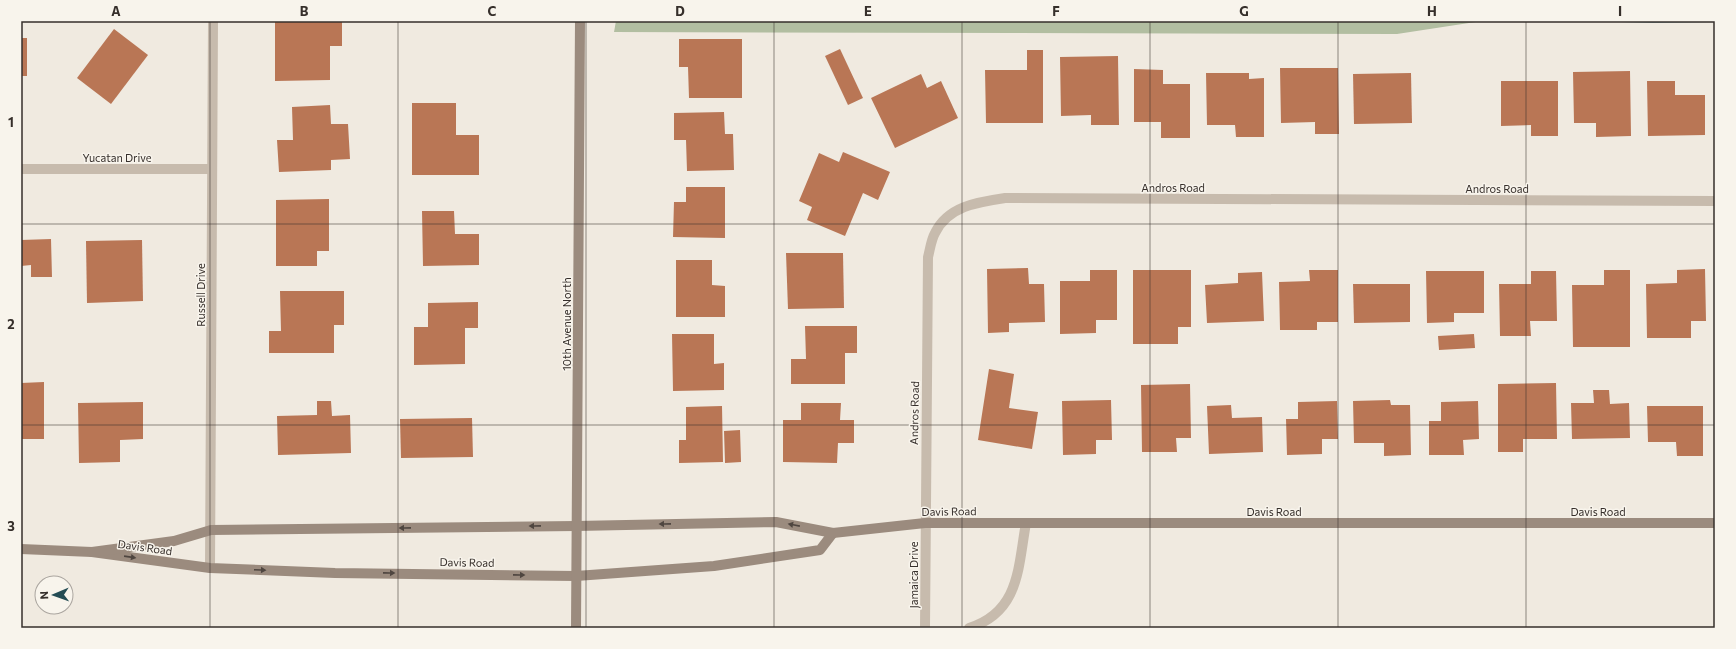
<svg xmlns="http://www.w3.org/2000/svg" width="1736" height="649" font-family="Commissioner,sans-serif">
  <style>
    .green { fill: #b2bea1 }
    .water { fill: #82a5aa }
    .building { fill: #b97655 }
    .lines { fill: none; stroke-linecap: round; stroke-linejoin: round }
    .lane { stroke: #c7bbad; stroke-width: 10 }
    .street { stroke: #c7bbad; stroke-width: 10 }
    .secondary { stroke: #9b8b7e; stroke-width: 10 }
    .oneway { fill: #4f4640 }
    .grid { fill: none; stroke: #362f2b; stroke-width: 1; stroke-opacity: 0.55 }
    .labels { text-anchor: middle; dominant-baseline: central; stroke-width: 3; stroke-linejoin: round; paint-order: stroke }
    .street-label { font-size: 11px; fill: #362f2b; stroke: #f8f4ec }
    .neatline { fill: none; stroke: #362f2b; stroke-width: 1.5 }
    .grid-label { font-size: 13px; text-anchor: middle; font-weight: bold; fill: #362f2b }
  </style>
  <rect width="100%" height="100%" fill="#f0eae0"/>
  <path class="green" d="M616 21H1482L1397 34 614 32Z"/>
  <path class="water" d="M1590 21H1715V22L1653 23Z"/>
  <g class="building">
    <path d="M275 22H342V46H330V80L275 81Z"/>
    <path d="M114 29 148 55 111 104 77 78Z"/>
    <rect x="21" y="38" width="6" height="38"/>
    <path d="M679 39H742V98H689L688 67H679Z"/>
    <path d="M840 49 863 98 848 105 825 56Z"/>
    <path d="M1027 50H1043V123H986L985 70H1027Z"/>
    <path d="M1118 56 1119 125H1091V115L1061 116 1060 57Z"/>
    <path d="M1280 68H1338L1339 134H1315V122L1281 123Z"/>
    <path d="M1134 69 1163 70V84H1190V138H1161V122H1134Z"/>
    <path d="M1630 71 1631 136 1596 137V123H1574L1573 72Z"/>
    <path d="M1206 73H1249V79L1264 78V137H1236L1235 125H1207Z"/>
    <path d="M1411 73 1412 123 1354 124 1353 74Z"/>
    <path d="M921 74 927 88 941 81 958 118 895 148 871 98Z"/>
    <path d="M1501 81H1558V136H1531V125L1501 126Z"/>
    <path d="M1647 81H1675V95H1705V135L1648 136Z"/>
    <path d="M412 103H456V135H479V175H412Z"/>
    <path d="M330 105 331 124H348L350 159 331 160V170L279 172 277 140H293L292 107Z"/>
    <path d="M724 112 725 134H733L734 170 687 171 686 140H674V113Z"/>
    <path d="M843 152 890 172 878 200 863 193 845 236 807 220 812 207 799 201 819 153 839 162Z"/>
    <path d="M686 187H725V238L673 237 674 202H686Z"/>
    <path d="M329 199V251H317V266H276V200Z"/>
    <path d="M422 211H454L455 234H479V265L423 266Z"/>
    <path d="M51 239 52 277H31V265L21 266V240Z"/>
    <path d="M142 240 143 301 87 303 86 241Z"/>
    <path d="M786 253H843L844 308 788 309Z"/>
    <path d="M676 260H712V285L725 286V317H676Z"/>
    <path d="M1028 268 1029 284H1044L1045 322 1009 323V332L988 333 987 269Z"/>
    <path d="M1705 269 1706 321H1691V338H1647L1646 284 1677 283V270Z"/>
    <path d="M1090 270H1117V320H1096V333L1060 334V281H1090Z"/>
    <path d="M1133 270H1191V327H1178V344H1133Z"/>
    <path d="M1309 270H1338V322H1317V330H1280L1279 282 1310 281Z"/>
    <path d="M1604 270H1630V347H1573L1572 285H1604Z"/>
    <path d="M1426 271H1484V313H1454V322L1427 323Z"/>
    <path d="M1531 271H1556L1557 321H1530L1531 336H1500L1499 284H1531Z"/>
    <path d="M1262 272 1264 321 1207 323 1205 285 1238 283V273Z"/>
    <path d="M1353 284H1410V322L1354 323Z"/>
    <path d="M280 291H344V325H334V353H269V331H281Z"/>
    <path d="M478 302V328H465V364L414 365V327H428V303Z"/>
    <path d="M805 326H857V353H845V384H791V359H806Z"/>
    <path d="M672 334H714V364L724 363V390L673 391Z"/>
    <path d="M1474 334 1475 348 1439 350 1438 336Z"/>
    <path d="M989 369 1014 374 1009 408 1038 412 1032 449 978 440Z"/>
    <path d="M44 382V439H21V383Z"/>
    <path d="M1556 383 1557 439H1523V452H1498V384Z"/>
    <path d="M1190 384 1191 438H1176L1177 452H1142L1141 385Z"/>
    <path d="M1593 390H1609L1610 404 1629 403 1630 438 1572 439 1571 403H1594Z"/>
    <path d="M1111 400 1112 440H1096V454L1063 455 1062 401Z"/>
    <path d="M1390 400 1391 405H1410L1411 455 1384 456V443H1354L1353 401Z"/>
    <path d="M317 401H331L332 416 350 415 351 453 278 455 277 416 317 415Z"/>
    <path d="M1337 401 1338 439H1322V454L1287 455 1286 419H1298V402Z"/>
    <path d="M1478 401 1479 439 1463 440 1464 455H1429V421H1441V402Z"/>
    <path d="M143 402V439L120 440V462L79 463 78 403Z"/>
    <path d="M801 403H841L840 420H854V443H838L837 463 783 462V420H801Z"/>
    <path d="M1231 405 1232 418 1262 417 1263 452 1209 454 1207 406Z"/>
    <path d="M722 406 723 462 679 463V440H686V407Z"/>
    <path d="M1647 406H1703V456H1677L1676 442H1648Z"/>
    <path d="M472 418 473 457 401 458 400 419Z"/>
    <path d="M740 430 741 462 725 463 724 431Z"/>
  </g>
  <g class="lines">
    <path class="lane" d="M969 628C1020 612 1018 567 1026 523"/>
    <g class="street">
      <path d="M21 169H212"/>
      <path d="M210 568 213 21"/>
      <path d="M925 628 928 257C930 250 931 240 935 233 948 206 978 202 1005 198L1715 201"/>
    </g>
    <g class="secondary">
      <path d="M21 549 92 552 210 568 335 573 576 576 714 566 820 550 833 533"/>
      <path d="M92 552 174 541 211 530 576 526 776 522 833 533 925 523H1715"/>
      <path d="M576 628 580 21"/>
    </g>
  </g>
  <defs><path id="oneway-solid" d="M-6-.8H1V-3.2L6.5 0L1 3.2V.8H-6Z"/></defs>
  <g class="oneway">
    <use href="#oneway-solid" transform="translate(665 524) rotate(179)"/>
    <use href="#oneway-solid" transform="translate(794 525) rotate(-169)"/>
    <use href="#oneway-solid" transform="translate(535 526) rotate(179)"/>
    <use href="#oneway-solid" transform="translate(405 528) rotate(179)"/>
    <use href="#oneway-solid" transform="translate(130 557) rotate(8)"/>
    <use href="#oneway-solid" transform="translate(260 570) rotate(2)"/>
    <use href="#oneway-solid" transform="translate(389 573) rotate(1)"/>
    <use href="#oneway-solid" transform="translate(519 575) rotate(1)"/>
  </g>
  <path class="grid" d="M210 21V628M398 21V628M586 21V628M774 21V628M962 21V628M1150 21V628M1338 21V628M1526 21V628M21 224H1715M21 425H1715"/>
  <g class="labels">
    <g class="street-label">
      <text x="117" y="157">Yucatan Drive</text>
      <text x="1173" y="187">Andros Road</text>
      <text x="1497" y="188">Andros Road</text>
      <text transform="translate(200 295) rotate(-90)">Russell Drive</text>
      <text transform="translate(566 324) rotate(-90)">10th Avenue North</text>
      <text transform="translate(914 413) rotate(-89)">Andros Road</text>
      <text transform="translate(949 511) rotate(-1)">Davis Road</text>
      <text x="1274" y="511">Davis Road</text>
      <text x="1598" y="511">Davis Road</text>
      <text transform="translate(145 547) rotate(8)">Davis Road</text>
      <text transform="translate(467 562) rotate(1)">Davis Road</text>
      <text transform="translate(913 575) rotate(-90)">Jamaica Drive</text>
    </g>
  </g>
  <rect width="1736" height="649" fill="none" stroke="#f8f4ec" stroke-width="44"/>
  <g transform="translate(54 595) rotate(268)"><circle r="19" fill="#f8f4ec" stroke="#aaa59f"/>
  <path d="M0-3L7 15L0 10L-7 15Z" fill="#244c54"/>
  <text y="-6" font-size="11" font-weight="bold" text-anchor="middle" fill="#362f2b">N</text>
  </g>
  <rect x="22" y="22" width="1692" height="605" class="neatline"/>
  <g class="grid-label">
    <text x="116" y="16">A</text>
    <text x="304" y="16">B</text>
    <text x="492" y="16">C</text>
    <text x="680" y="16">D</text>
    <text x="868" y="16">E</text>
    <text x="1056" y="16">F</text>
    <text x="1244" y="16">G</text>
    <text x="1432" y="16">H</text>
    <text x="1620" y="16">I</text>
    <text x="11" y="127">1</text>
    <text x="11" y="329">2</text>
    <text x="11" y="531">3</text>
  </g>
</svg>
